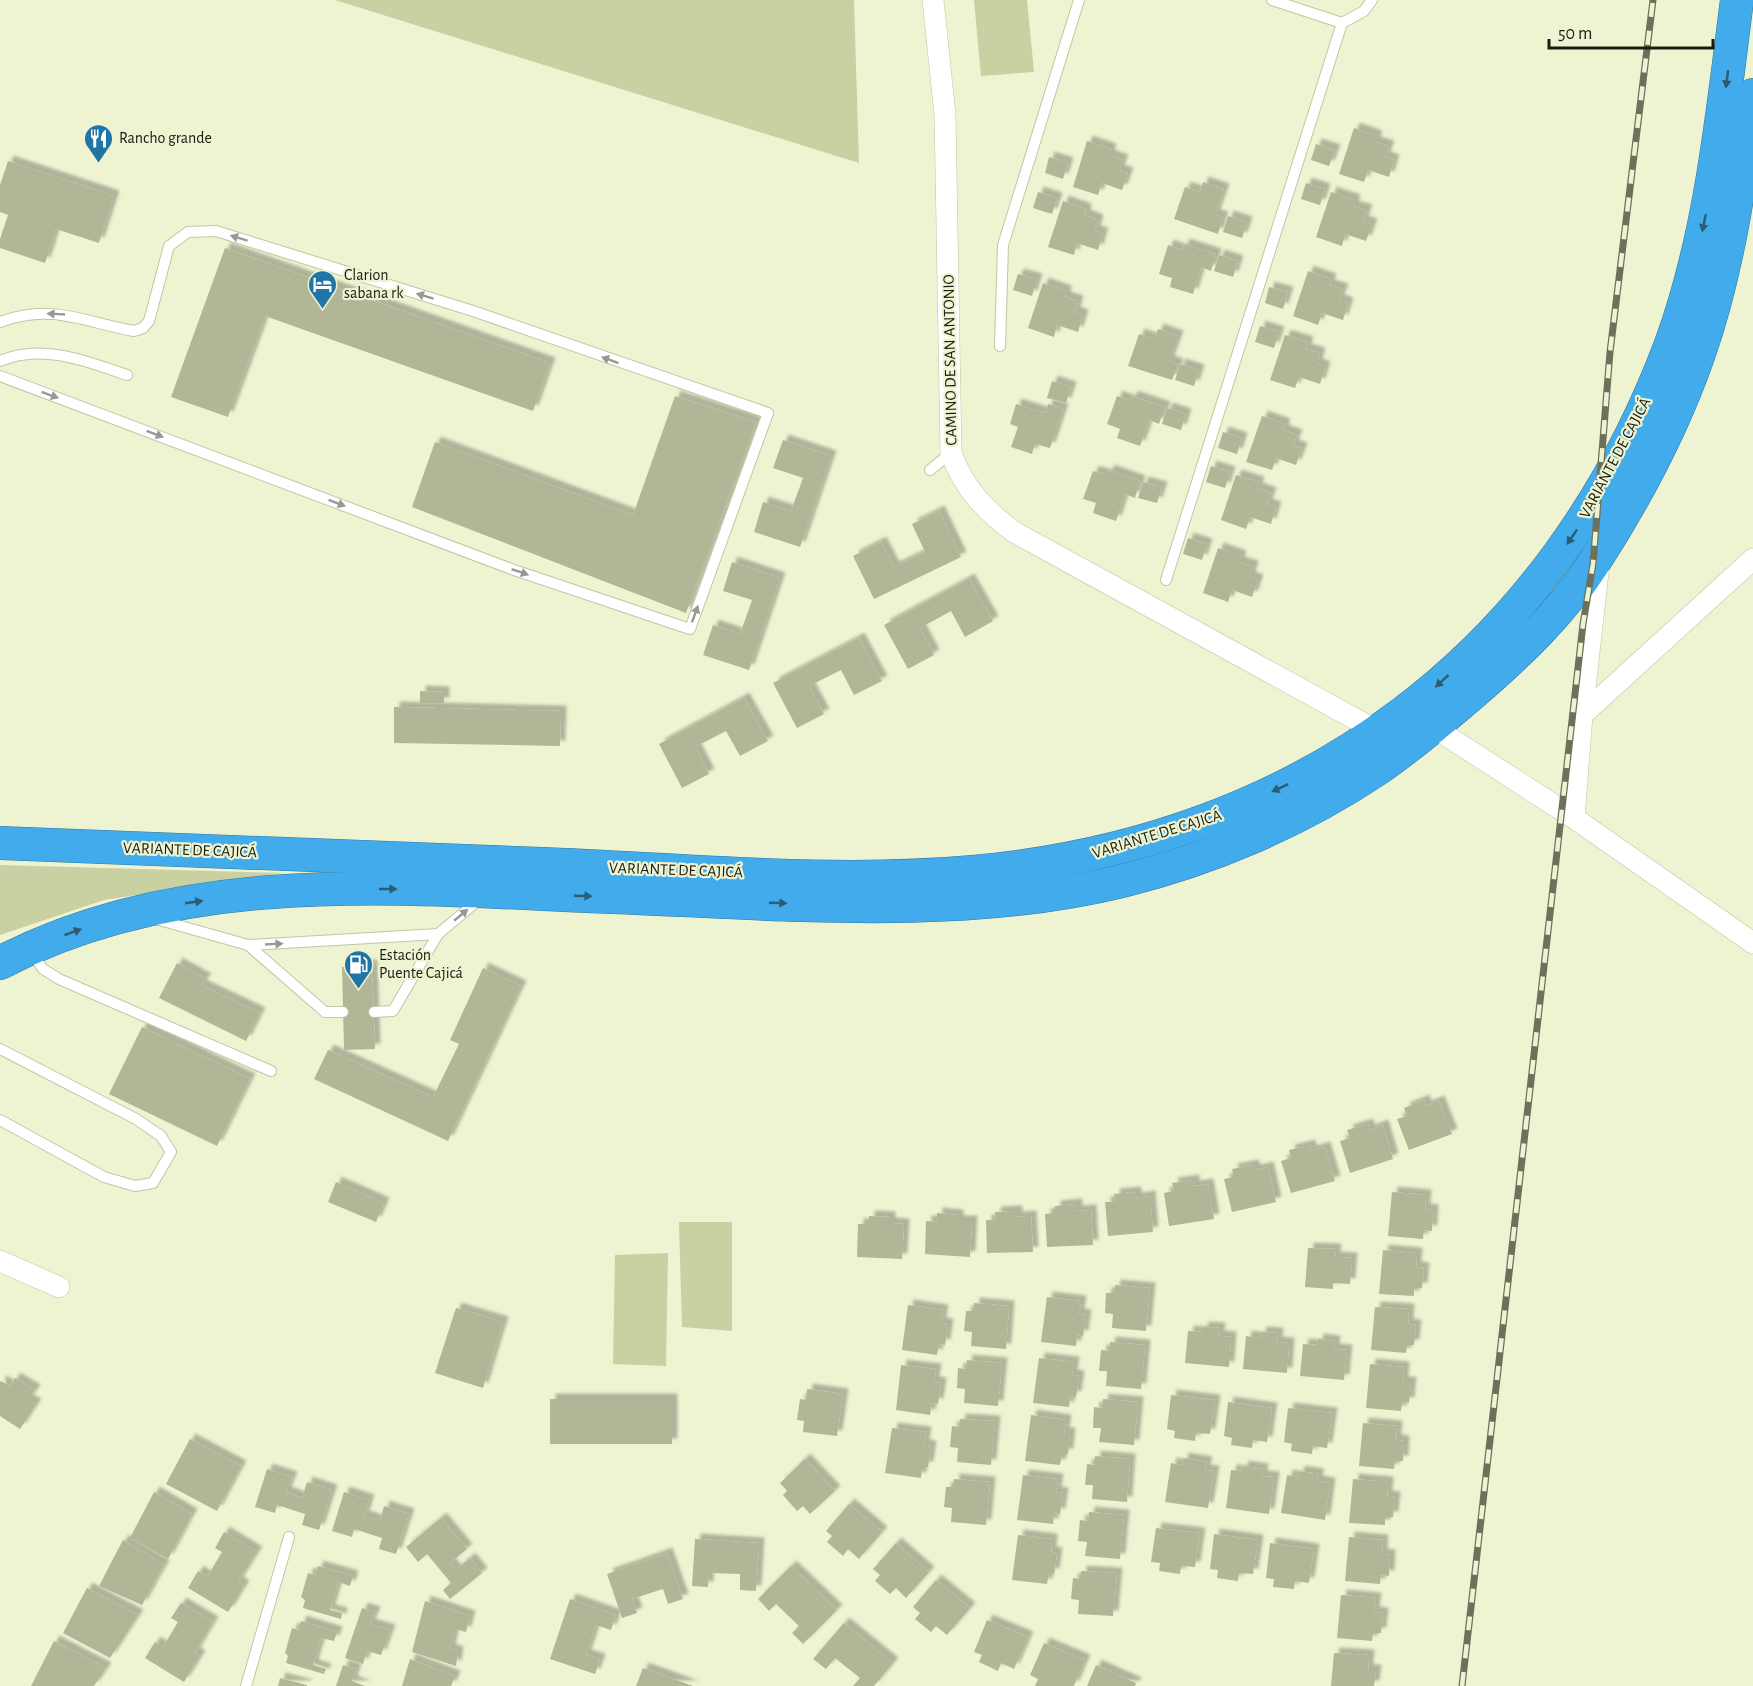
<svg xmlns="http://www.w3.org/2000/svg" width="1753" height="1686" font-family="'Alegreya Sans',sans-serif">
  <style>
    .green { fill: #c9d0a1 }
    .building { fill: #b1b696; filter: url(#shadow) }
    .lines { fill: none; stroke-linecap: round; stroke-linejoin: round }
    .lane-casing { stroke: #c1c6a5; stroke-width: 12 }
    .street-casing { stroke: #c1c6a5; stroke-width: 22 }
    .highway-casing { stroke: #33799e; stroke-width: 34 }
    .lane { stroke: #fff; stroke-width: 10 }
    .street { stroke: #fff; stroke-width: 21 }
    .highway { stroke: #41abeb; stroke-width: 33 }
    .rail-casing { stroke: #6d715c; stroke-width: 7 }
    .rail { stroke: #eef4d2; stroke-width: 4.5; stroke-dasharray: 14; stroke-linecap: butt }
    .oneway { fill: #2c5c73 }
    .oneway2 { fill: #989993 }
    .labels { text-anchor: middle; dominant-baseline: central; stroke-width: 4.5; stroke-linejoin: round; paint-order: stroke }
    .poi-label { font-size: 16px; fill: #1a1c10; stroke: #eef4d2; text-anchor: start }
    .street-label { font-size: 16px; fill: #1a1c10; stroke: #eef4d2 }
  </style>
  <defs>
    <filter id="shadow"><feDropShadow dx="5.5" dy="-5.5" stdDeviation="1.5" flood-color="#0004"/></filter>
  </defs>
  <rect width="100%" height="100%" fill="#eef4d2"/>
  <g class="green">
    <path d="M335 0H854L859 163Z"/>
    <path d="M974 0H1027L1034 72 981 76Z"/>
    <path d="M0 865 283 873 104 900 0 935Z"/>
    <path d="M679 1222H732V1331L682 1327Z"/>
    <path d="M668 1253 666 1366 613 1364 615 1255Z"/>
  </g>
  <g class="building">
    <path d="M1354 128 1377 136 1375 142 1389 146 1385 157 1394 160 1389 177 1368 170 1364 182 1339 174Z"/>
    <path d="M1087 141 1111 149 1109 155 1123 160 1119 170 1128 173 1122 190 1102 183 1098 195 1073 187Z"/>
    <path d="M1316 144 1335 150 1329 166 1311 160Z"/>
    <path d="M1049 157 1068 163 1063 179 1045 173Z"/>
    <path d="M8 161 114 196 99 243 56 229 45 263 0 248V239L8 215 0 212V185Z"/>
    <path d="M1203 182 1224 189 1215 215 1223 217 1218 234 1174 219 1185 187 1200 192Z"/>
    <path d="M1306 183 1325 189 1320 205 1301 199Z"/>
    <path d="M1038 192 1057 198 1052 214 1033 208Z"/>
    <path d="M1331 192 1355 200 1353 206 1367 210 1363 221 1372 224 1366 241 1345 234 1342 246 1316 237Z"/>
    <path d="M1063 201 1086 209 1085 215 1098 220 1095 231 1103 233 1098 250 1077 243 1074 255 1048 247Z"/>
    <path d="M1228 216 1247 222 1242 238 1223 232Z"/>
    <path d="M1184 244 1216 254 1211 271 1201 267 1193 294 1170 287 1172 278 1159 274 1168 245 1182 250Z"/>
    <path d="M225 248 550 363 533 411 265 316 228 417 171 397Z"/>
    <path d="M1219 255 1238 261 1233 277 1214 271Z"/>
    <path d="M1308 271 1331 279 1329 285 1343 289 1339 300 1348 303 1343 320 1322 313 1318 325 1293 316Z"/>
    <path d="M1018 274 1037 279 1032 296 1013 290Z"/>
    <path d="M1043 283 1066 291 1065 297 1078 301 1075 312 1083 315 1078 332 1057 325 1054 337 1028 328Z"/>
    <path d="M1269 287 1288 292 1283 309 1265 303Z"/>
    <path d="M1260 326 1279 332 1274 348 1255 342Z"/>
    <path d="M1158 329 1178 336 1169 361 1178 364 1172 380 1128 366 1139 334 1154 339Z"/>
    <path d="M1285 335 1308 342 1306 349 1320 353 1317 364 1325 367 1320 384 1299 377 1295 388 1270 380Z"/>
    <path d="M1180 364 1199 370 1194 386 1175 380Z"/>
    <path d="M1052 381 1071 387 1066 403 1047 398Z"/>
    <path d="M675 396 756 422 686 613 412 507 435 442 633 515Z"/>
    <path d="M1117 396 1131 401 1132 396 1165 407 1159 424 1149 420 1140 446 1117 438 1120 429 1107 424Z"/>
    <path d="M1016 404 1045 413 1048 404 1063 409 1050 448 1035 444 1032 454 1011 447 1018 427 1010 424Z"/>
    <path d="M1167 408 1186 414 1181 430 1162 424Z"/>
    <path d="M1262 416 1285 424 1283 430 1297 435 1293 445 1302 448 1296 465 1276 458 1272 470 1246 462Z"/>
    <path d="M1223 432 1242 438 1237 454 1218 448Z"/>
    <path d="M783 440 831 456 800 547 754 532 763 502 791 511 803 478 773 468Z"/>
    <path d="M1211 466 1230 472 1225 488 1206 482Z"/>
    <path d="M1109 470 1140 481 1135 498 1125 494 1116 521 1093 513 1096 503 1083 499 1093 471 1107 475Z"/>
    <path d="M1236 475 1259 482 1257 488 1271 493 1267 504 1276 507 1271 524 1250 517 1246 529 1221 520Z"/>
    <path d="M1143 482 1162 487 1157 503 1138 498Z"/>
    <path d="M939 511 961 557 874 599 853 556 881 542 894 567 925 552 912 524Z"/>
    <path d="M1188 538 1207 544 1202 560 1183 554Z"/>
    <path d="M1218 548 1241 556 1239 562 1253 566 1250 577 1258 580 1252 597 1232 590 1228 602 1203 593Z"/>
    <path d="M732 562 780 578 749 670 703 655 713 625 740 634 752 600 723 591Z"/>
    <path d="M969 579 993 621 965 637 951 611 920 628 934 655 908 669 884 625Z"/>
    <path d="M859 638 882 681 854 695 841 670 809 686 824 714 797 728 773 683Z"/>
    <path d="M420 691 444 692V703H420Z"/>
    <path d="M744 698 768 741 740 756 726 731 695 747 709 774 682 788 659 744Z"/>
    <path d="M394 707 561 711 560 746 394 743Z"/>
    <path d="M177 963 206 979 201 985 260 1013 246 1041 159 998Z"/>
    <path d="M372 965 375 1049 344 1050 342 967Z"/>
    <path d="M483 968 521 986 448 1141 314 1079 328 1050 433 1097 459 1044 450 1040Z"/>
    <path d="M142 1027 250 1079 217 1146 109 1094Z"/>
    <path d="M1424 1100 1426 1106 1439 1101 1452 1134 1409 1150 1397 1119 1407 1116 1404 1108Z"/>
    <path d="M1368 1124 1369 1130 1383 1125 1393 1159 1350 1173 1340 1141 1350 1138 1347 1130Z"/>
    <path d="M1310 1145 1311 1151 1325 1147 1335 1181 1291 1193 1281 1161 1291 1158 1289 1150Z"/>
    <path d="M1253 1165 1255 1170 1268 1167 1276 1202 1232 1212 1224 1179 1234 1177 1232 1169Z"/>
    <path d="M1194 1180V1186L1208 1184 1214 1219 1169 1226 1164 1193 1174 1191 1172 1183Z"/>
    <path d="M336 1182 384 1203 376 1222 328 1202Z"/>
    <path d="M1136 1192V1198L1150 1196 1153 1232 1108 1236 1105 1202H1115L1114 1194Z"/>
    <path d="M1392 1192 1426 1195 1425 1209 1433 1210 1432 1231 1424 1230 1423 1239 1388 1236Z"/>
    <path d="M1077 1204V1211L1091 1210 1093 1245 1047 1247 1045 1214 1055 1213V1206Z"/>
    <path d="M1017 1211V1217L1031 1216 1033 1252 987 1253 986 1220H996L995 1212Z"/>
    <path d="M937 1213 958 1215V1221H972L970 1257 925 1254 926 1221 937 1222Z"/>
    <path d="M869 1216 890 1217V1223L904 1224 902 1259 857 1257 858 1224H869Z"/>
    <path d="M1308 1248 1336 1249 1335 1257 1352 1258 1350 1284 1333 1283V1289L1305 1287Z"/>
    <path d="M1383 1250 1417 1253 1416 1267 1424 1268 1422 1288H1414V1296L1379 1294Z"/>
    <path d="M1115 1285 1150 1288 1146 1331 1112 1328 1113 1314 1105 1313 1106 1293H1114Z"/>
    <path d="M1047 1297 1081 1301 1079 1314 1086 1315 1083 1336 1077 1335 1076 1346 1041 1342Z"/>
    <path d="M974 1303 1009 1306 1006 1349 971 1346 972 1332 964 1331 966 1311H974Z"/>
    <path d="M908 1305 943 1310 941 1323 948 1324 945 1345 939 1344 937 1355 902 1350Z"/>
    <path d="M1375 1307 1409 1309 1408 1324 1416 1325 1414 1345H1407L1406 1353 1371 1350Z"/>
    <path d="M456 1308 503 1322 483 1388 435 1373Z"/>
    <path d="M1203 1327 1220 1328 1219 1336 1231 1337 1229 1367 1185 1363 1188 1331 1202 1332Z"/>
    <path d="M1261 1332 1278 1333 1277 1342 1289 1343 1287 1373 1243 1369 1246 1336 1260 1338Z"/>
    <path d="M1318 1339 1335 1341 1334 1349 1347 1350 1344 1380 1300 1376 1303 1344 1317 1345Z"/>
    <path d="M1110 1342 1145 1345 1141 1389 1106 1386 1107 1371H1099L1101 1350 1109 1351Z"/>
    <path d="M1039 1358 1074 1362 1072 1375 1079 1376 1076 1397 1070 1396 1069 1407 1033 1403Z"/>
    <path d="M967 1360 1002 1363 998 1406 964 1403 965 1389 957 1388 958 1368 966 1369Z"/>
    <path d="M1370 1364 1404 1367 1403 1382H1411L1409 1403 1402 1402 1401 1411 1366 1408Z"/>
    <path d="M901 1365 936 1369 934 1382 941 1383 938 1404 932 1403 930 1415 896 1410Z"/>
    <path d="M15 1378 35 1390 28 1400 36 1404 20 1429 0 1416V1382L1 1381 10 1386Z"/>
    <path d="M807 1389 843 1394 837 1436 803 1432 804 1421 797 1420 800 1399 806 1400Z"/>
    <path d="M1171 1395 1215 1400 1210 1434 1196 1433 1195 1441 1174 1438 1175 1431 1167 1429Z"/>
    <rect x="550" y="1399" width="122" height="45"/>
    <path d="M1103 1399 1138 1402 1134 1445 1099 1442 1101 1428H1093L1094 1407 1102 1408Z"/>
    <path d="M1228 1402 1272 1408 1267 1442 1253 1440 1252 1448 1231 1445 1232 1438 1224 1436Z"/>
    <path d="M1288 1408 1332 1413 1327 1448 1313 1446 1312 1454 1291 1451 1292 1444 1284 1442Z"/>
    <path d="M1031 1415 1066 1420 1064 1433H1070L1068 1454H1062L1060 1465 1025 1461Z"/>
    <path d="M960 1419 995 1421 991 1465 957 1462 958 1448 950 1447 952 1426 959 1427Z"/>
    <path d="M1363 1423 1397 1426 1396 1440 1404 1441 1403 1461H1395L1394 1469 1359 1466Z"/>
    <path d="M892 1428 926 1432 924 1445 931 1446 928 1467H922L921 1478 885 1473Z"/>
    <path d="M190 1439 241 1466 217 1511 166 1484Z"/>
    <path d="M1095 1456 1130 1459 1127 1502 1092 1499 1093 1485H1085L1087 1464 1095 1465Z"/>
    <path d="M1183 1458 1207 1462 1205 1470 1214 1471 1208 1508 1165 1502 1171 1463 1182 1465Z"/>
    <path d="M805 1459 835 1491 810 1514 803 1506 797 1511 783 1495 787 1491 780 1483Z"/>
    <path d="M1243 1466 1263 1469 1262 1476 1274 1477 1269 1514 1226 1508 1231 1470 1242 1471Z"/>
    <path d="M267 1469 292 1477 286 1492 302 1498 307 1482 332 1490 319 1530 302 1525 305 1514 277 1505 275 1513 255 1507Z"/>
    <path d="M1299 1471 1319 1474 1317 1481 1330 1483 1325 1520 1281 1513 1287 1475 1298 1477Z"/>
    <path d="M1023 1475 1058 1479 1056 1492 1063 1493 1060 1514 1054 1513 1053 1524 1017 1520Z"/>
    <path d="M954 1479 990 1482 986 1525 951 1522 952 1508 944 1507 946 1487H954Z"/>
    <path d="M1353 1479 1388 1482 1387 1496 1395 1497 1393 1517H1385V1525L1349 1523Z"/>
    <path d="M154 1492 192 1514 168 1559 130 1538Z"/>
    <path d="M344 1492 369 1500 364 1516 380 1521 384 1506 409 1514 396 1554 379 1549 382 1538 354 1529 352 1537 332 1531Z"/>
    <path d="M849 1504 882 1532 859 1559 848 1549 843 1556 827 1542 832 1536 826 1531Z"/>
    <path d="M1089 1512 1124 1515 1120 1559 1085 1556 1087 1542 1078 1541 1080 1520 1088 1521Z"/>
    <path d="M441 1518 467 1549 450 1563 456 1570 470 1558 482 1573 450 1599 443 1590 451 1583 427 1554 418 1562 406 1547Z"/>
    <path d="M1156 1528 1200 1533 1195 1567 1181 1566 1180 1574 1159 1571 1160 1563 1151 1562Z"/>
    <path d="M224 1532 257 1552 238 1582 244 1586 228 1612 188 1588 198 1571 207 1577 222 1552 215 1548Z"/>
    <path d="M1214 1534 1258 1540 1253 1574 1239 1573 1238 1581 1217 1578 1218 1570 1210 1569Z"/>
    <path d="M1018 1535 1052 1539 1051 1552 1057 1553 1054 1574 1049 1573 1047 1584 1012 1580Z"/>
    <path d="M1349 1537 1383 1540 1382 1554 1390 1555 1389 1576 1381 1575 1380 1584 1345 1581Z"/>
    <path d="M695 1539 759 1543 756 1591 740 1590V1574L709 1573 708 1587 692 1586Z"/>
    <path d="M123 1540 164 1565 142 1605 99 1586Z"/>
    <path d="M896 1543 929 1572 906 1598 896 1588 890 1594 875 1581 880 1575 873 1569Z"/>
    <path d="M1270 1543 1314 1549 1309 1583 1295 1581 1294 1589 1273 1587 1274 1579 1266 1578Z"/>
    <path d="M667 1553 683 1599 668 1604 663 1589 632 1599 637 1613 622 1618 607 1574Z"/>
    <path d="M318 1566 353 1576 350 1586 338 1582 330 1610 342 1613 341 1619 303 1608 305 1600 301 1597 308 1573 315 1575Z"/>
    <path d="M791 1566 837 1610 803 1644 792 1633 799 1626 776 1604 769 1611 758 1599Z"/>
    <path d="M1081 1571 1117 1573 1113 1616 1078 1614 1079 1600 1071 1599 1073 1578 1081 1579Z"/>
    <path d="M936 1580 970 1608 947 1635 936 1626 931 1632 915 1619 920 1613 913 1607Z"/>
    <path d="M87 1588 138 1615 110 1658 63 1633Z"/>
    <path d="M1341 1595 1376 1598 1374 1612 1383 1613 1381 1633H1373L1372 1641 1337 1638Z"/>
    <path d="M570 1599 616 1615 611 1630 596 1625 586 1655 600 1659 595 1674 550 1659Z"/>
    <path d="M425 1601 470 1616 466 1632 455 1629 450 1649 458 1652 456 1666 412 1652Z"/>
    <path d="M181 1603 213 1622 195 1653 200 1656 184 1682 145 1658 155 1642 163 1647 178 1622 171 1618Z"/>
    <path d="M362 1608 375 1612 370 1624 390 1630 381 1655 367 1651 363 1664 345 1658Z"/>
    <path d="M987 1620 1028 1637 1014 1669 1001 1663 998 1671 979 1662 982 1655 974 1652Z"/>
    <path d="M301 1621 337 1632 334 1641 321 1638 313 1665 326 1669 324 1674 286 1663 288 1656 285 1653 292 1628 298 1630Z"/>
    <path d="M844 1623 893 1663 874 1686H853L860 1678 835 1658 826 1669 813 1659Z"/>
    <path d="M54 1641 106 1668 94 1686H31Z"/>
    <path d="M1044 1643 1085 1660 1074 1686H1035L1038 1679 1030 1675Z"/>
    <path d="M1334 1653 1369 1655 1368 1670H1376L1374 1686H1331Z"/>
    <path d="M410 1659 455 1676 451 1686H402Z"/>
    <path d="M343 1665 356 1669 352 1681 365 1686H336Z"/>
    <path d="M1096 1665 1136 1683 1135 1686H1087Z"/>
    <path d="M643 1668 693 1686H636Z"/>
    <path d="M280 1678 307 1685V1686H278Z"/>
  </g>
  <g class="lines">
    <defs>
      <g id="lane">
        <path d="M1272 0 1342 23 1364 11 1372 0"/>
        <path d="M0 322C52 303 84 322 134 331L143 328 149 321 169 246 188 232 216 231 473 311 768 413 690 629 514 570 0 376"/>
        <path d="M1000 346 1003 245 1079 0"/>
        <path d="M0 361C42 343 86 361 127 375"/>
        <path d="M930 470 951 453"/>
        <path d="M1166 580 1342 23"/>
        <path d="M156 919 248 945 438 934 481 898"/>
        <path d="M248 945 325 1012H343"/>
        <path d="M32 953 43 969 59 979 271 1071"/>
        <path d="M374 1012 393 1011 438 934"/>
        <path d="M0 1049 136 1119 161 1136 171 1152 153 1183 135 1186 104 1177 0 1120"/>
        <path d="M246 1686 289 1537"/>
      </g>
      <g id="street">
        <path d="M933 0 945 115 951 453C964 489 985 510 1014 532L1379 732"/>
        <path d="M1582 715 1753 559"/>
        <path d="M1433 727 1574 818 1753 943"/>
        <path d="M1574 818 1582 715 1599 563"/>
        <path d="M0 1261 59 1287"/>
      </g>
      <g id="highway">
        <path d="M0 843C189 850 377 857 565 865 700 871 838 884 973 872 1303 842 1554 656 1671 344 1711 234 1722 116 1737 0"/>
        <path d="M0 963C186 865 409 889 612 897 778 903 959 921 1122 881 1211 859 1300 821 1376 770 1410 747 1441 720 1472 694 1516 656 1562 613 1593 564 1635 499 1672 430 1698 356 1728 272 1740 182 1753 95"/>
      </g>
    </defs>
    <use href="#lane" class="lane-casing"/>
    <use href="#street" class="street-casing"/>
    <use href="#highway" class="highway-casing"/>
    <use href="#lane" class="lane"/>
    <use href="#street" class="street"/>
    <use href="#highway" class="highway"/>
    <defs>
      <path id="rail" d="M1462 1686 1583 624 1593 564 1610 352 1653 0"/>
    </defs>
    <use href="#rail" class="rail-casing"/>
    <use href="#rail" class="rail"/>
  </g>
  <defs><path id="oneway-solid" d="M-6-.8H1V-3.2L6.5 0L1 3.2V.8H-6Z" transform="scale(1.5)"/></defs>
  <g class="oneway">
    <use href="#oneway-solid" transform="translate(1727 79) rotate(97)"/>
    <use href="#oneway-solid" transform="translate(1704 223) rotate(102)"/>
    <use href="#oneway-solid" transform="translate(1572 537) rotate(124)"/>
    <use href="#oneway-solid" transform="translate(1442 681) rotate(137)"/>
    <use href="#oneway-solid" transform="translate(1280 788) rotate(155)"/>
    <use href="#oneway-solid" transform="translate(388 889)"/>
    <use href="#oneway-solid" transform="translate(583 896) rotate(2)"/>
    <use href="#oneway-solid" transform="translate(194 902) rotate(-8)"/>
    <use href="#oneway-solid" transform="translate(778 903) rotate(2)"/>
    <use href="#oneway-solid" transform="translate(73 932) rotate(-20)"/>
  </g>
  <g class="oneway2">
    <use href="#oneway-solid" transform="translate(239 238) rotate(-163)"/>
    <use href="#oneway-solid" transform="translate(425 296) rotate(-163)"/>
    <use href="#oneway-solid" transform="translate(56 314) rotate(-177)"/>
    <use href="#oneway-solid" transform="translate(610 360) rotate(-160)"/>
    <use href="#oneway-solid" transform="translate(50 395) rotate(20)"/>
    <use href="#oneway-solid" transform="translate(155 434) rotate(21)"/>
    <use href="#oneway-solid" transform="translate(337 503) rotate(21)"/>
    <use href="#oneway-solid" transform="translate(520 572) rotate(19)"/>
    <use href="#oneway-solid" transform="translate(695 614) rotate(-70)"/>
    <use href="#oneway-solid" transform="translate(461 915) rotate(-40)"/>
    <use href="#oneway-solid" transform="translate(274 944) rotate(-3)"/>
  </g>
  <defs>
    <symbol id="restaurant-pin" viewBox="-11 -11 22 30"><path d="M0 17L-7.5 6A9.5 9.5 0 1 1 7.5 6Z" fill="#2175a5" stroke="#eef4d2"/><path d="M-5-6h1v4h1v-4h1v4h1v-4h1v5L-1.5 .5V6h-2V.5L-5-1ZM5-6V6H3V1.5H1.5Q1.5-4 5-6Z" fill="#fff"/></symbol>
    <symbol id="hotel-pin" viewBox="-11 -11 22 30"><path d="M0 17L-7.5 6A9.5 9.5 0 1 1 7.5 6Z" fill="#2175a5" stroke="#eef4d2"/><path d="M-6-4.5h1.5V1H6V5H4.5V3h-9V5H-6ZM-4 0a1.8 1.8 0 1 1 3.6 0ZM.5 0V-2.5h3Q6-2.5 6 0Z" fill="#fff"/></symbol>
    <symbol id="fuel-pin" viewBox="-11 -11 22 30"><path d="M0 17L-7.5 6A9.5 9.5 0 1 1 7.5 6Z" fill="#2175a5" stroke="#eef4d2"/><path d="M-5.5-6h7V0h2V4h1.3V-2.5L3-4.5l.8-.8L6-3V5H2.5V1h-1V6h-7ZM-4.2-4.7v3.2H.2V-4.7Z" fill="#fff"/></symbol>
  </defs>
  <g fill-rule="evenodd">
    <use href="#restaurant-pin" x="82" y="122" width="33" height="45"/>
    <use href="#hotel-pin" x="306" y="268" width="33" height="45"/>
    <use href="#fuel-pin" x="342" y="948" width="33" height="45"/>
  </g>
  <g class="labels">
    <g class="poi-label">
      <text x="119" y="138">Rancho grande</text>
      <text x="344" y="275">Clarion<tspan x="344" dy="18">sabana rk</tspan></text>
      <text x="379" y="955">Estación<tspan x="379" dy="18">Puente Cajicá</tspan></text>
    </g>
    <g class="street-label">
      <text transform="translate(950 360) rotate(-91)">CAMINO DE SAN ANTONIO</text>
      <text transform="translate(1615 458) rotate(-62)">VARIANTE DE CAJICÁ</text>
      <text transform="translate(1157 834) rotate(-17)">VARIANTE DE CAJICÁ</text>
      <text transform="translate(190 850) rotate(2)">VARIANTE DE CAJICÁ</text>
      <text transform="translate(676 870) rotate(2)">VARIANTE DE CAJICÁ</text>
    </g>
  </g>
  <path d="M1549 39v9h164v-9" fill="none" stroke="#1a1c10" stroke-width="3"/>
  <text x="1558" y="39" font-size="18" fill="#1a1c10" stroke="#eef4d2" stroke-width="4.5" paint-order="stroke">50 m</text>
</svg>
